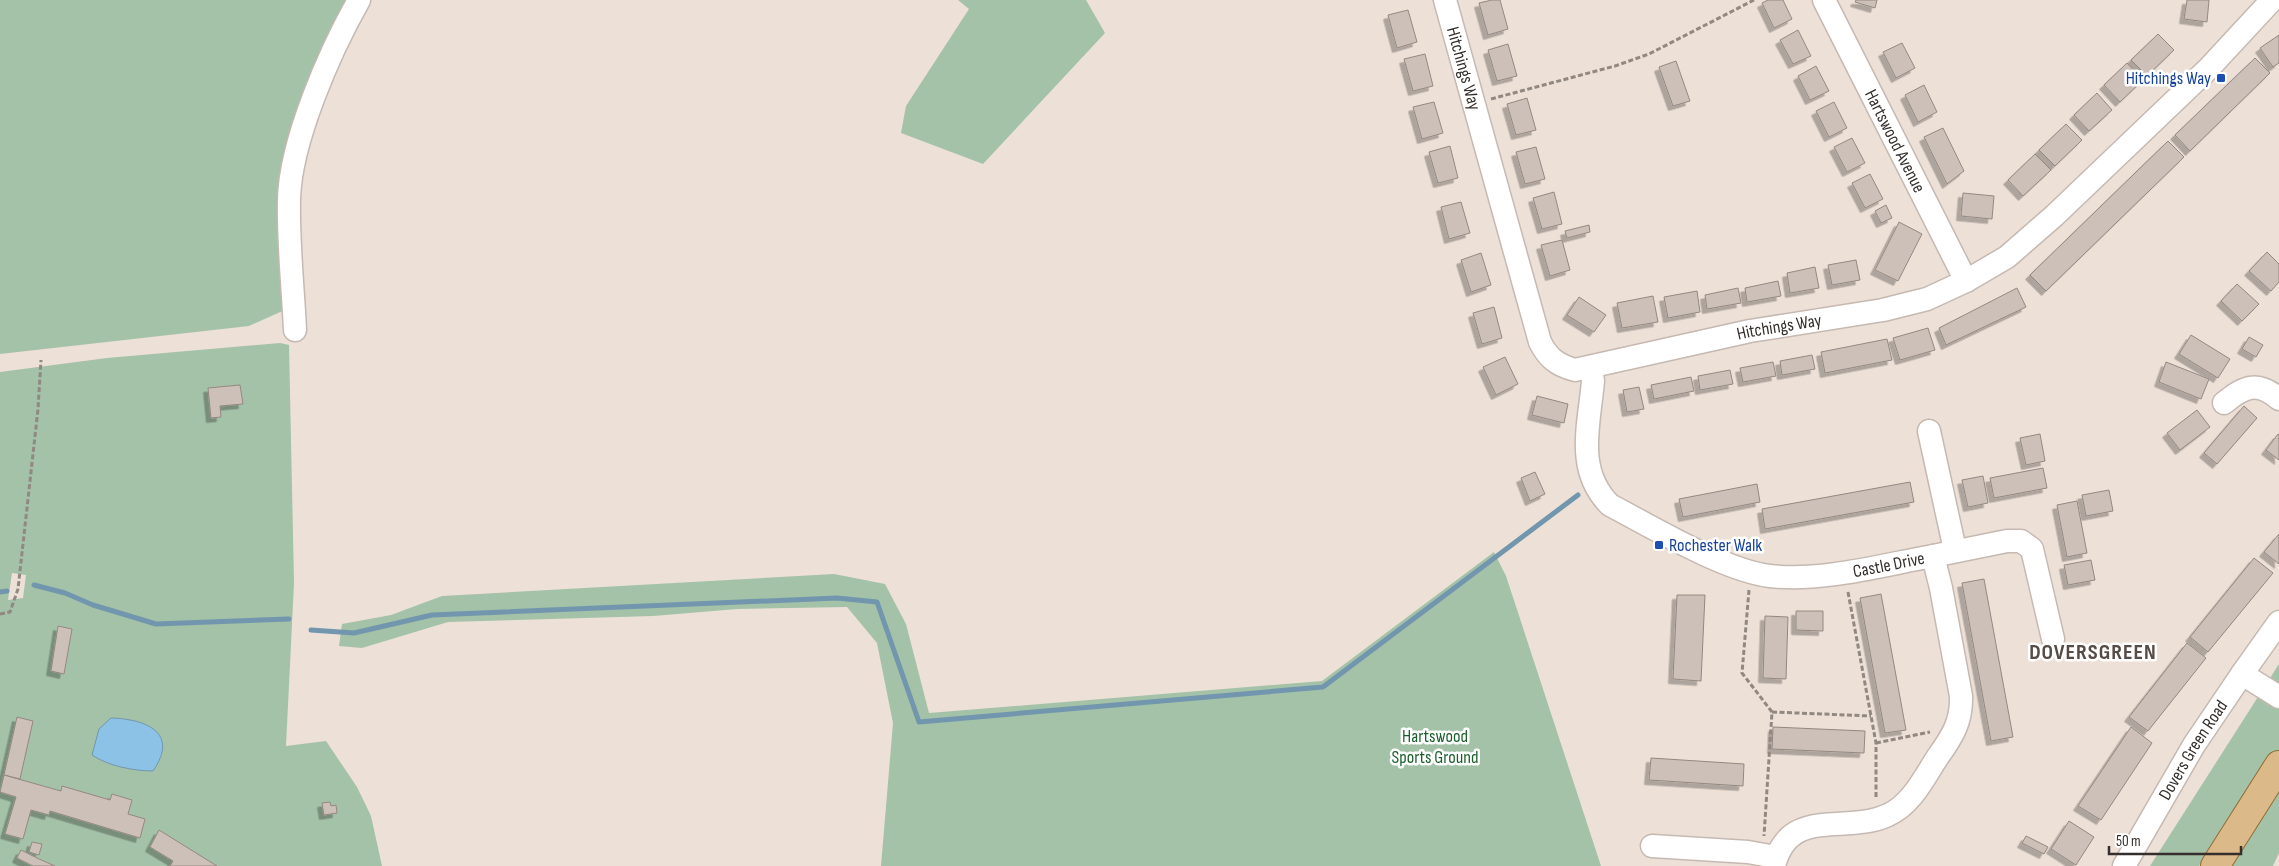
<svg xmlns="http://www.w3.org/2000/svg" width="2279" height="866" font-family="'Sofia Sans Condensed',sans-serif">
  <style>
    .green { fill: #a4c2a7; fill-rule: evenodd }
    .water { fill: #8cc2e6; stroke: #7296ae }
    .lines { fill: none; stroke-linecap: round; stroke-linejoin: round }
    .stream { stroke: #7296ae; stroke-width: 5 }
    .building { fill: #cdc0b8; stroke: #948880; filter: url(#shadow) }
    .minor-casing { stroke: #c5b9b1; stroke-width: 25 }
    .major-casing { stroke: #916b34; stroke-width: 30 }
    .path { stroke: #918882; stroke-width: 3; stroke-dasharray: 5 2.5; stroke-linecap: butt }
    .minor { stroke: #fff; stroke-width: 22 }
    .major { stroke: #dbb988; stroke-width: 28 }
    .transit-dot { fill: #1a4fb4; stroke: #fff; stroke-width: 2 }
    .labels { text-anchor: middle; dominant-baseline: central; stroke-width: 5; stroke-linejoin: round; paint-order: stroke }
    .street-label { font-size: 18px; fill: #342f2c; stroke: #fff }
    .transit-label { font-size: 18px; fill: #164399; stroke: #fff; text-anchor: end }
    .park-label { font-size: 18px; fill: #1a5f2b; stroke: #fff }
    .district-label { font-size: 22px; font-weight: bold; letter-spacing: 1px; fill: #564b45; stroke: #fff }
  </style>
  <defs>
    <filter id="shadow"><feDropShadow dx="-4.5" dy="4.5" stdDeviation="0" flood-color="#0004"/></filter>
  </defs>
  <rect width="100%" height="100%" fill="#ede0d7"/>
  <g class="green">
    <path d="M0 0H350L300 111 287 309 249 326 0 354Z"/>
    <path d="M958 0H1086L1105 33 983 164 901 133 906 106 969 9Z"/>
    <path d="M280 343 289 345 294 583 286 746 326 741 357 787 371 816 382 866H0V372L107 358ZM12 573 26 575 23 598 8 600Z"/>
    <path d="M1494 552 1506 576 1601 866H881L893 723 877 643 847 607 737 609 653 616 448 622 362 648 339 646 342 624 391 615 442 596 834 574 885 584 906 624 929 713 1322 681Z"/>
    <path d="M2279 664V753L2199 866H2150Z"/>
    <path d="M2279 784V853L2273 866H2226Z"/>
  </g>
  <path class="water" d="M111 718C145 719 180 732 153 771 134 771 108 766 92 755L99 729Z"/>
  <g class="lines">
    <g class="stream">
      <path d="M34 585 65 593 93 605 156 624 289 619"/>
      <path d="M0 592 7 591"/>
      <path d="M311 630 354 633 432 615 837 598 877 602 919 722 1323 687 1578 495"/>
    </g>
  </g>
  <g class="building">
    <path d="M1492 0H1500L1508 29 1488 35 1479 3Z"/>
    <path d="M1768 0H1783L1792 19 1774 28 1762 3Z"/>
    <path d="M1856 0H1877L1875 8 1855 2Z"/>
    <path d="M2187 0H2209L2207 22 2184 19Z"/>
    <path d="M1408 10 1417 42 1397 48 1388 15Z"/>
    <path d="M1798 30 1811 56 1793 64 1780 40Z"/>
    <path d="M2158 34 2174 50 2147 76 2131 60Z"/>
    <path d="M2279 35V63L2273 67 2260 48Z"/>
    <path d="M1902 43 1915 68 1896 78 1883 52Z"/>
    <path d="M1508 44 1517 76 1497 81 1488 50Z"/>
    <path d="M1425 54 1433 86 1413 91 1404 59Z"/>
    <path d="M2255 58 2270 73 2190 151 2175 135Z"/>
    <path d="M1676 61 1690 101 1673 106 1659 67Z"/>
    <path d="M2127 63 2143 80 2120 102 2104 85Z"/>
    <path d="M1816 66 1829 91 1810 100 1798 76Z"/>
    <path d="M1924 85 1937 112 1918 122 1905 95Z"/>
    <path d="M2097 93 2112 110 2089 131 2074 115Z"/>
    <path d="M1527 98 1536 130 1516 135 1507 104Z"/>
    <path d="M1434 102 1443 133 1422 139 1413 107Z"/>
    <path d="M1834 102 1847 128 1829 137 1816 111Z"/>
    <path d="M2066 124 2082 140 2055 166 2039 150Z"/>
    <path d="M1943 128 1964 171 1947 184 1924 137Z"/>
    <path d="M1852 138 1865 163 1847 172 1834 147Z"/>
    <path d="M2168 141 2184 157 2046 291 2030 275Z"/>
    <path d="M1450 146 1458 178 1438 183 1429 152Z"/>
    <path d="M1536 147 1545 179 1525 184 1516 152Z"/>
    <path d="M2035 154 2051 170 2023 196 2008 180Z"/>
    <path d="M1870 174 1883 199 1865 208 1852 183Z"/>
    <path d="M1554 192 1562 224 1542 229 1533 198Z"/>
    <path d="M1963 193 1994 196 1992 219 1961 216Z"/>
    <path d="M1461 202 1470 233 1449 239 1441 207Z"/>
    <path d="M1886 205 1892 218 1881 223 1875 211Z"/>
    <path d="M1899 222 1922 234 1898 281 1875 270Z"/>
    <path d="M1589 225 1590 232 1567 238 1565 231Z"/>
    <path d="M1562 240 1570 270 1550 276 1541 245Z"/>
    <path d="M2267 252 2279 264V282L2271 291 2249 271Z"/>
    <path d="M1481 253 1491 285 1471 292 1461 260Z"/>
    <path d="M1856 260 1860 280 1832 285 1828 265Z"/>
    <path d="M1815 267 1819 288 1790 293 1787 273Z"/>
    <path d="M1778 281 1781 296 1747 302 1745 288Z"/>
    <path d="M2237 284 2259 304 2242 321 2221 301Z"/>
    <path d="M1738 288 1741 303 1707 309 1705 295Z"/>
    <path d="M2017 288 2026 307 1946 345 1939 328Z"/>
    <path d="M1697 291 1700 312 1668 318 1664 297Z"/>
    <path d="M1653 296 1658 322 1622 328 1617 303Z"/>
    <path d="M1579 297 1606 315 1594 332 1567 315Z"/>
    <path d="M1494 307 1502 338 1482 344 1473 313Z"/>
    <path d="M1928 328 1935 350 1900 360 1893 338Z"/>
    <path d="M2191 335 2230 359 2218 378 2179 354Z"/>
    <path d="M2249 337 2263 345 2256 357 2242 349Z"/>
    <path d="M1887 339 1892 360 1825 373 1821 352Z"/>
    <path d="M1812 355 1815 369 1782 375 1780 361Z"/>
    <path d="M1505 357 1518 384 1496 395 1483 367Z"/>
    <path d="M1773 362 1776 376 1743 382 1740 368Z"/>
    <path d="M2166 362 2209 379 2201 399 2159 382Z"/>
    <path d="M1730 370 1733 384 1700 390 1698 376Z"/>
    <path d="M1691 377 1694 391 1654 399 1651 385Z"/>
    <path d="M240 385 243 404 220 406 221 417 211 418 208 388Z"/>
    <path d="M1639 387 1644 409 1627 412 1623 390Z"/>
    <path d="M1537 396 1568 404 1564 423 1532 415Z"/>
    <path d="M2244 406 2257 418 2217 464 2204 453Z"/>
    <path d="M2197 410 2210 427 2180 450 2167 433Z"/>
    <path d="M2040 434 2045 461 2026 465 2020 438Z"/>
    <path d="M2278 434 2279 435V460L2266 450Z"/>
    <path d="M2043 468 2047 488 1994 498 1990 478Z"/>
    <path d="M1535 472 1545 494 1530 501 1521 478Z"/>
    <path d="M1983 476 1988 503 1968 507 1962 480Z"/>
    <path d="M1910 482 1914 502 1765 529 1762 509Z"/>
    <path d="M1757 484 1760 502 1683 517 1679 499Z"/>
    <path d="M2109 490 2113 511 2086 516 2082 495Z"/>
    <path d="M2077 501 2087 553 2067 557 2057 505Z"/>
    <path d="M2279 534V564L2264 552Z"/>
    <path d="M2254 558 2273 573 2208 652 2190 637Z"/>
    <path d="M2091 560 2095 580 2068 585 2064 565Z"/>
    <path d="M1984 579 2013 737 1991 741 1962 583Z"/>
    <path d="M1881 594 1906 730 1885 733 1860 598Z"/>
    <path d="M1677 595H1705L1701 681 1673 679Z"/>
    <path d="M1796 611H1823V631L1796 630Z"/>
    <path d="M1765 616 1788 617 1786 679 1763 678Z"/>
    <path d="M58 626 72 629 64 674 51 671Z"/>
    <path d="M2187 643 2206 658 2148 731 2129 717Z"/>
    <path d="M17 717 33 721 20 779 4 775Z"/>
    <path d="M1773 727 1865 731 1864 753 1772 749Z"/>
    <path d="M2131 727 2152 743 2101 820 2078 806Z"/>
    <path d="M1651 758 1744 764 1743 786 1649 780Z"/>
    <path d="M4 775 61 791 62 786 110 800 112 794 132 800 128 814 145 819 140 838 50 811 49 815 31 810 23 839 5 834 16 797 0 792Z"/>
    <path d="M330 802 331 806 336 805 337 813 324 815 322 803Z"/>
    <path d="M2069 821 2094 837 2076 865 2051 849Z"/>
    <path d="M159 830 217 866H170L173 861 150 847Z"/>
    <path d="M2026 836 2048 847 2044 854 2022 843Z"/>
    <path d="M32 842 42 844 39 855 29 852Z"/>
    <path d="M21 850 39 859 55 866H33L17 858Z"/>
  </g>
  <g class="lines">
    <defs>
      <g id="minor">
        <path id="s1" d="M1445 0 1540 342C1548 358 1557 365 1575 370L1750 331 1883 310 1927 299 1966 281 2007 257 2054 216 2209 68 2272 0"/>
        <path id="s2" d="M1824 0 1966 281"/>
        <path d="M295 330C293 287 288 243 289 200 290 142 330 51 359 0"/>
        <path id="s3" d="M1591 367 1593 381C1589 426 1575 470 1610 505 1652 527 1725 571 1770 576 1822 582 1882 565 1933 556L1941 588 1961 696C1962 722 1952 737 1937 758 1924 778 1911 805 1888 815 1846 835 1789 805 1774 866"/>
        <path d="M2224 403C2243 387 2257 380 2279 399"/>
        <path d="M1929 431 1955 550"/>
        <path d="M1933 556 2007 541H2021L2032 549 2053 639"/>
        <path d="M2242 674 2279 622"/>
        <path d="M1652 846 1748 852 1776 857"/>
        <path id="s4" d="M2124 866 2194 745 2242 674 2279 697"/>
      </g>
      <path id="major" d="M2215 866 2279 765"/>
    </defs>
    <use href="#minor" class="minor-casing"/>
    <use href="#major" class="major-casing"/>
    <g class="path">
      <path d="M1491 99 1615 66 1649 54 1754 0"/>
      <path d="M1749 590 1742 673 1772 712 1764 836"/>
      <path d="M1848 592 1876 743V798"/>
      <path d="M0 614 10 612 18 589 38 409 41 360"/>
      <path d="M1772 712 1871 716"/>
      <path d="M1876 743 1930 732"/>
    </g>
    <use href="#minor" class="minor"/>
    <use href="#major" class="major"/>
  </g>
  <g class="transit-dot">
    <rect x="2216" y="73" width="10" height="10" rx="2.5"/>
    <rect x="1654" y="540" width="10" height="10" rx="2.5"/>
  </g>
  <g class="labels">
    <g class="street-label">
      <text stroke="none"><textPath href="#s1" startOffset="71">Hitchings Way</textPath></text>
      <text stroke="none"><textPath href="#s2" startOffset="158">Hartswood Avenue</textPath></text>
      <text stroke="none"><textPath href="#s1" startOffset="610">Hitchings Way</textPath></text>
      <text stroke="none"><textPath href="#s3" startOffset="440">Castle Drive</textPath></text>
      <text stroke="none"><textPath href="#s4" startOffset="135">Dovers Green Road</textPath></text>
    </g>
    <g class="transit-label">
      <text x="2211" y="78">Hitchings Way</text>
      <text x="1669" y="545" text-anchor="start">Rochester Walk</text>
    </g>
    <g class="park-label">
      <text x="1435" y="736">Hartswood<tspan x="1435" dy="21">Sports Ground</tspan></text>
    </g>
    <g class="district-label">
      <text x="2093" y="652">DOVERSGREEN</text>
    </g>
  </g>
  <path d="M2109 846v8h132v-8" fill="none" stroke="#342f2c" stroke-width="2.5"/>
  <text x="2116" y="846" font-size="15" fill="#342f2c" stroke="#ffffff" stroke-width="4" paint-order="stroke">50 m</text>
</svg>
